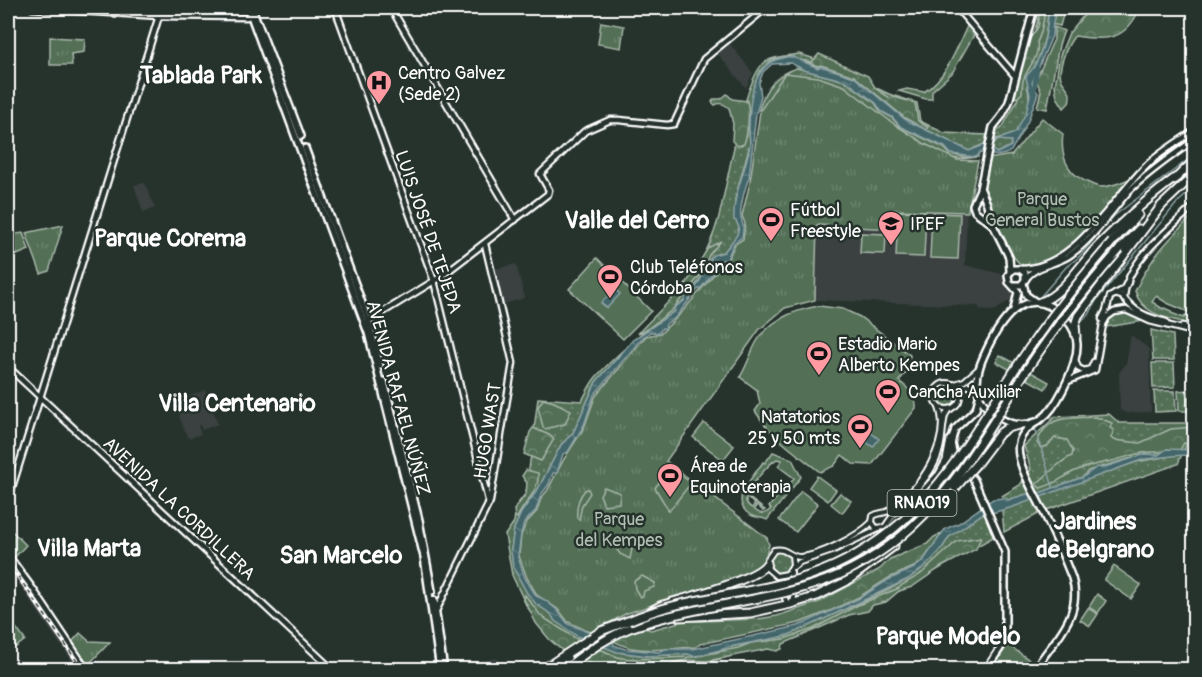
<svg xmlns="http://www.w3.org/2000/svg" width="1202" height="677" font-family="Pangolin,sans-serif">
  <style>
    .built { fill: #3b4140 }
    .grass { fill: url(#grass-dots); stroke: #a8b7aa; stroke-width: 1.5 }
    .forest { fill: url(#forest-crowns); stroke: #a8b7aa; stroke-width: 1.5 }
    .park { fill: url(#park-tufts); stroke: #a8b7aa; stroke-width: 1.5; fill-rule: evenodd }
    .pitch { fill: #526f56; stroke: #a8b7aa; stroke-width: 1.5; fill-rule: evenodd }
    .water { fill: url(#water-ripples); stroke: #8ea3a6; stroke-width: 1.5; fill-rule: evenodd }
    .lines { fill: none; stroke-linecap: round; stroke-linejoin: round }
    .stream { stroke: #8ea3a6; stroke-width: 1.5 }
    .river { stroke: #43666a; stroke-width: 4.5 }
    .tertiary-casing { stroke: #fff; stroke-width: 8 }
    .secondary-casing { stroke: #fff; stroke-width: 9 }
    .primary-casing { stroke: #fff; stroke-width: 10 }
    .motorway-casing { stroke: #fff; stroke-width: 11 }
    .tertiary { stroke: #26332d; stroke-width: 4 }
    .secondary { stroke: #26332d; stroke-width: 4.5 }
    .primary { stroke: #26332d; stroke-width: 5 }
    .motorway { stroke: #26332d; stroke-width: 7 }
    .rail-casing { stroke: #fff; stroke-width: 4 }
    .rail { stroke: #26332d; stroke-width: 1.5; stroke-dasharray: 4.5; stroke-linecap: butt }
    .motorway-bridge-casing { stroke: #fff; stroke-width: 11; stroke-linecap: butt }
    .motorway-bridge { stroke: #26332d; stroke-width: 7 }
    .labels { text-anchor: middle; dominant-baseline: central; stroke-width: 5; stroke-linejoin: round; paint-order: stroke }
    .shield { fill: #26332d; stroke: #bec2c0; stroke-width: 1.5 }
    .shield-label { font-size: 16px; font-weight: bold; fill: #fff }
    .poi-label { font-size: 18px; fill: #fff; stroke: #26332d; text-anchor: start }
    .park-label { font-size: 18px; fill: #b1beb3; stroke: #26332d }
    .street-label { font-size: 18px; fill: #fff; stroke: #26332d }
    .district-label { font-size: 24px; font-weight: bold; fill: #fff; stroke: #26332d }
  </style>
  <defs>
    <pattern id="grass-dots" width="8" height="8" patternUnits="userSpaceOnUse" patternTransform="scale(1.5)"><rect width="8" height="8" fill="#526f56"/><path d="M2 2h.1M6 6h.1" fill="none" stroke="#6c856f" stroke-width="1.8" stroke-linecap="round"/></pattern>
    <pattern id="forest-crowns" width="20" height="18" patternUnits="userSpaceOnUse" patternTransform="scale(1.5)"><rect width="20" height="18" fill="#526f56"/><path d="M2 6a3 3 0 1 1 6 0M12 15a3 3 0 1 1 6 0" fill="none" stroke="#6c856f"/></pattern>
    <pattern id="park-tufts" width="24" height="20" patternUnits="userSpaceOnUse" patternTransform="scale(1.5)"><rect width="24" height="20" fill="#526f56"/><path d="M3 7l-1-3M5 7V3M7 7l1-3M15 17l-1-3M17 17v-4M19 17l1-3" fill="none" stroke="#6c856f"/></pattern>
    <pattern id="water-ripples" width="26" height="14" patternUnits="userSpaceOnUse" patternTransform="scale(1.5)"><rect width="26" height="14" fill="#43666a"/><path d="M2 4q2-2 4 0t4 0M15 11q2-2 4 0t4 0" fill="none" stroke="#5f7d80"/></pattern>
  </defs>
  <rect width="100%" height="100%" fill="#26332d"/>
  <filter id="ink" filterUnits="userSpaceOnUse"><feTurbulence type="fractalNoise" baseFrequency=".0167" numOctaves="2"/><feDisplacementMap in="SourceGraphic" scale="12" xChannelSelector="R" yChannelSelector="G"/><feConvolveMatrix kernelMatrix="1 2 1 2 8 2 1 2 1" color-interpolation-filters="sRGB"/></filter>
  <g filter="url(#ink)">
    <g class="built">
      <path d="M730 44 753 73 746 88 718 54Z"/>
      <path d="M145 183 155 208 143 212 134 185Z"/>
      <path d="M894 210 967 212 965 265 1006 275 1005 279 1014 291 1013 298 996 310 991 311 981 310 978 306 815 300 817 225 892 229Z"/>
      <path d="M516 264 525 298 504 304 495 269Z"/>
      <path d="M1131 335 1149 349 1151 412 1127 413 1120 410 1119 373 1126 364Z"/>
      <path d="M205 390 218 424 202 430 200 425 198 426 201 434 190 438 187 437 179 416 181 414H179L174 403Z"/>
      <path d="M8 557 66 642 61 646 8 568Z"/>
      <path d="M68 644 86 669H78L63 648Z"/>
      <path d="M496 658 501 669H468L467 665Z"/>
    </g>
    <g class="grass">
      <path d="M1034 8H1049L1047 21 1052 24 1056 12V8H1065L1060 26 1047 23C1045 47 1036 63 1027 86 1032 99 1027 121 1016 132 1011 136 999 138 993 140L997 131 1002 128 1017 101 1038 19 1032 16Z"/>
      <path d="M799 54 844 68 870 85 889 94 917 103 920 121 944 133 987 135 984 144 969 151 906 120 867 87 845 73 805 64 793 57 772 60 760 71 753 90 749 130 750 144 735 199 736 221 739 227 737 236 724 252 719 253 708 261 700 280 684 301 674 308 676 310 633 340 596 382 573 433 561 445 538 489 521 513 514 529 511 550 536 604 551 614 555 621 617 652 648 656 688 654 702 655 734 646 786 636 888 590 908 579 941 550 949 537 982 514H985L993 537 908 587 797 638 710 662 687 660 646 670 549 630 527 607 512 575 505 535 514 522 516 506 526 493 538 398 582 401C586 393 590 384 596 377 618 352 646 332 668 307 690 282 709 252 718 220 727 190 743 78 764 63 772 56 789 56 799 54Z"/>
      <path d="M998 139 1012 141 1011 146 997 153 993 150V143Z"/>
      <path d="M1124 313 1144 321 1106 327 1111 317Z"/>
      <path d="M1151 330 1173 335 1174 360H1153Z"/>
      <path d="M1152 363H1174L1175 387 1153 388Z"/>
      <circle cx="947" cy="396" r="11"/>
      <path d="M1188 390 1189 411H1179L1178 391Z"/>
      <path d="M1154 391H1175L1176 411 1155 412Z"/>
      <path d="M1109 414 1119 423H1194V426L1184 450 1167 449 1158 455 1128 459 1088 471 1083 477 1040 493 1036 491 1008 500 1005 498 1002 499V496L1020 485 1031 469 1024 446 1055 417Z"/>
      <path d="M1182 454 1178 464 1044 511 1004 532 1002 510 1136 462Z"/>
      <circle cx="780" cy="562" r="11"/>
    </g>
    <g class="forest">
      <path d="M1037 8H1045C1045 14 1041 36 1037 42 1040 56 1029 66 1024 78 1022 82 1022 88 1022 93L1017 98 1014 96C1019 78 1020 60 1027 43 1030 37 1035 33 1038 27 1040 20 1039 14 1037 8Z"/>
      <path d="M1090 8H1140C1126 41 1106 41 1075 36L1073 38C1067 46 1056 71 1062 81 1068 91 1072 89 1069 103L1064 108 1057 97 1055 86 1060 55 1069 33Z"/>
      <path d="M968 24 975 33 952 73 932 91V99H926L899 91 907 89 924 92C947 77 957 48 968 24Z"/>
      <path d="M1054 27 1064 31 1059 45 1047 109 1037 107 1041 91 1036 80 1054 39Z"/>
      <path d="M819 54 868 76 876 89 890 98 894 97 915 103 918 121 928 127 926 130 905 118 854 76 821 65 818 66 800 60 812 62Z"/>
      <path d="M797 68 845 81 875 103 880 111 891 117 900 127 944 148 950 154 964 157H979L959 159 934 156 775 108 759 110C764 89 775 74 797 68Z"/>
      <path d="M727 94 732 99 747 101C750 112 748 133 744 144L738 146 732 141 733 124 729 108C724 104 721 102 715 105L712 102 714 99H721Z"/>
      <path d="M721 241 709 255 702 273 672 310 646 330 638 333 686 284 708 248Z"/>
      <path d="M717 344 597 618 616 620 651 630 686 620 699 621 758 619 777 616 819 602 880 569 890 559 927 544 934 537 942 533 924 559 916 566 889 578 859 597 832 610 799 623 700 644 696 647C674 648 652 652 631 648 615 645 584 623 571 623L560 609Z"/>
      <path d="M543 399 554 402 571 410 565 424 545 429 543 427 538 407Z"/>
      <path d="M1096 417 1112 423 1110 428 1114 430 1111 438 1114 440 1140 443 1171 429 1194 427V446L1184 443 1180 450 1173 451 1167 449 1163 452C1141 451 1132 456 1112 461 1097 464 1089 465 1075 471 1063 477 1054 485 1040 488L1036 484C1048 475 1059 461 1072 456L1073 451 1067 440 1055 438 1047 446 1041 448 1037 443C1047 413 1070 419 1096 417Z"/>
      <path d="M533 428 549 435 554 439 541 461 524 454 530 432Z"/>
      <path d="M526 470 538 473C541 489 523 504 517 518L515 517 514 510 526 494 527 483 522 476Z"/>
      <path d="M981 537 976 549 941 567 912 587 899 591 886 602 873 605 868 611 849 615 783 644 782 649 777 651 768 649 707 661 687 660 673 662 669 669H638L627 665H617L613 669H602L563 651 549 639 536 623 524 599 525 595 541 616 575 638 620 658 637 659 693 657 738 648 751 643 784 639 813 629 858 605 899 588 902 585 921 574 957 541Z"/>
    </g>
    <g class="park">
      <path d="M601 22 624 26 621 48 598 44Z"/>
      <path d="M50 37 85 39 84 52 71 54 72 65H50Z"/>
      <path d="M785 73 818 77 844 86 894 124 925 144 957 160 978 161 968 210V212L894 210 892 229 817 225 815 300 785 308 759 330 666 461 767 538 769 545 763 565 728 580 625 614 592 633 568 622 559 610 537 595 527 578 519 556 521 536 526 523 537 511 541 498 547 491 564 459 584 428 595 397 646 336 661 333 682 312 716 272 717 263 728 259 735 244 743 239 745 223 742 216 750 182 760 111Z"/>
      <path d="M1042 118 1063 134C1060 156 1067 174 1089 183 1093 185 1098 187 1102 187 1113 186 1123 182 1133 177L1085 234 1064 253 1046 261 1024 265 1020 264 1012 255 993 217 988 199 984 193 982 186 988 159 1012 155Z"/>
      <path d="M1194 214V325C1172 319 1142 316 1135 291 1151 257 1168 240 1194 214ZM1156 296 1167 303 1191 313 1189 317 1185 316 1184 318 1171 313V311L1164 308 1163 309 1152 302Z"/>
      <path d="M63 225 49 271 41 274 26 233Z"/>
      <path d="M23 233 29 250 17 255 11 235Z"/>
      <path d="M1000 355 1049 382 1045 389 996 362Z"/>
      <path d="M12 531 26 545 14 558 9 550Z"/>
      <path d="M11 621 25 640 16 647 8 645V634Z"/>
      <path d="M80 633 89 641 110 642 88 665 72 642Z"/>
      <path d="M1007 644 1035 664 1031 669 989 670Z"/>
    </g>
    <g class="pitch">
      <path d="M898 211 926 212 924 257 896 256Z"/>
      <path d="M932 213 960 214 958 259 930 258Z"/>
      <path d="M861 233 886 234 885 254 860 253Z"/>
      <path d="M597 258 651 311 623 339 569 289Z"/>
      <path d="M819 306 843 309 860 317 910 355 908 370 899 381C908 388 917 396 916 408L872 465 853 464 842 455 834 466 820 472C796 453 771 437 755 411L760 404 757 390 740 377C747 366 750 354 756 343 769 320 794 310 819 306Z"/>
      <path d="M704 423 734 446 723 460 693 437Z"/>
      <path d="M773 452 792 459 801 477 767 520C761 516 755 519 749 514 728 499 754 477 763 462L765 463ZM777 459 782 460 778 466 794 478 790 484 788 483 769 507 771 509C765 515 760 515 754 509L757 505 763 511 765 510 749 498 748 499 755 504 752 508C749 506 747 505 746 501 744 492 769 463 777 459Z"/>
      <path d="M670 467 691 483 669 511 655 488Z"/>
      <path d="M817 476 836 490 828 501 809 487Z"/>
      <path d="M604 487 620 493 619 503 604 505 600 495Z"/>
      <path d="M588 489 590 493 582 505 579 520 577 518C576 508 578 498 585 490Z"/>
      <path d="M801 491 818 504 796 532 779 520Z"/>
      <path d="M840 493 851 501 842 513 831 504Z"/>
      <path d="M614 541 632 549 630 559 620 554 613 544Z"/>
      <path d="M1114 566 1141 585 1131 599 1104 580Z"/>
      <path d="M642 576 655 583 654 587 644 591 643 596 640 597 635 589 634 581Z"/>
      <path d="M1097 594 1106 601 1098 613 1089 607Z"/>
      <path d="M1088 608 1098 614 1090 626 1080 620Z"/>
    </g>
    <g class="water">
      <path d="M1049 8H1056V12L1053 22 1052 36 1032 83 1038 93 1028 121 1011 151C1001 158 992 155 980 153L976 157 951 154 945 147 901 127 892 117 881 111 876 103 846 81 804 70 791 63 772 64 763 72 759 83 761 96 756 114 749 178C746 184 739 210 741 217 743 225 744 228 742 237L734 243 727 259 716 262V270L700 289H698L675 318 666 324 665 329 662 328 659 333 650 332 642 338 594 395 584 425 568 452 563 454 557 473H553L549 484 541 495 536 510 524 523 521 534 518 557 525 578 536 596 545 600 557 610 568 624 613 642 614 645 625 649 659 652 665 649H693L798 626 858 599 888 580 914 568 923 561 945 529 959 523 993 499 1005 498 1008 500 1036 491 1040 493 1083 477 1097 467 1102 468 1146 454 1158 455 1167 449 1194 450V456C1174 453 1162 459 1144 459L1013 507 992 513 982 514 949 537 941 550 926 566 908 579 805 628 786 636 734 646 702 655 693 656 688 654 648 656 617 652 577 636 555 621 551 614 536 604 527 593 513 567 511 550 514 529 521 513 538 489 561 445 573 433 596 382 633 340 675 311 674 308 684 301 686 295C701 289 704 267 713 255L724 252 737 235 739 227 736 221 734 220C732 194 747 170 750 144 750 139 749 134 749 130 749 106 751 65 779 59 783 58 788 56 792 57 800 59 809 65 818 68L821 66 854 77 906 120 969 151 1015 133 1026 113 1030 95 1026 77C1029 72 1033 70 1035 65 1045 48 1047 28 1049 8ZM998 140 1011 141V146L997 153 993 150V143Z"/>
      <path d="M615 289 620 294 607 308 601 303Z"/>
      <path d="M863 427 879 439 873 447 857 435Z"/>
    </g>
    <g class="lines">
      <g class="stream">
        <path d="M1041 296 1067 266 1078 258 1114 216 1194 155"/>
        <path d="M1081 321 1089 315 1096 301 1177 203 1194 188"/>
        <path d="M1035 428 1053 487"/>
      </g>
      <path class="river" d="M1034 92 1037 68"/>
      <defs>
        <g id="tertiary">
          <circle cx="947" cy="396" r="13"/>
          <path d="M955 384 964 381 978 369"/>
          <path d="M960 392 963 388 968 385 977 391"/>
          <path d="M938 405C953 440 919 492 890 510 885 514 879 512 873 516L872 522 876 528 885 527C899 503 924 487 936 461 944 444 941 432 945 416 946 412 947 412 951 409"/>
          <path d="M792 555 793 565 787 574 776 576 768 569 767 560 774 550C786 547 789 557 800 557 820 556 858 536 872 522"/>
          <path d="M793 567 800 562 832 551 879 529"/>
          <path d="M783 594 787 603 793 602C797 592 789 582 791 572"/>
        </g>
        <g id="secondary">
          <path d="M32 8 159 16 247 17 253 14"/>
          <path d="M335 8 434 281 489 504"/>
          <path d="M391 8 515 220"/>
          <path d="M957 8 1015 76"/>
          <path d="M1020 269C1075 269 1111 200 1146 166 1160 152 1178 142 1194 131"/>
          <path d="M1026 279C1035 265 1056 265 1070 255 1093 239 1110 212 1129 191 1149 171 1172 156 1194 140"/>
          <path d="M1115 294 1122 296C1134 312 1146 317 1166 322"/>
          <path d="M1124 299C1124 263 1171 228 1194 206"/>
          <path d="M1102 319 1106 311 1110 297 1123 290 1128 282"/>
          <path d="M367 324 370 320 439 278 548 194 549 190 540 174 585 131 610 120H619L667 125 674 124 704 59 766 8"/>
          <path d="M1183 326 1194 329"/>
          <path d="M1075 360 1078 368 1084 371 1091 369 1094 362"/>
          <path d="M8 367 333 670"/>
          <path d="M1068 381 1095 370 1103 324 1107 317 1114 312 1126 310 1150 321 1194 332"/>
          <path d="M8 500 159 16"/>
          <path d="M8 539V545"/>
          <path d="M8 555 33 589 87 670"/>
          <path d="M435 613 490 501 513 363 485 244"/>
        </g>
        <g id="primary">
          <path d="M248 8 368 333 424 557 440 670"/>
          <path d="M252 8 301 136"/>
          <path d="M305 148 369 322 380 366"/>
          <path d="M981 190 987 204 990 219 1009 257 1010 271"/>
          <path d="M992 224 975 211 973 205 980 189 993 127 1001 117 1009 102 1034 8"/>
          <path d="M1023 283 1026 295 1036 302"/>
          <path d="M1013 285H1021L1025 280V273L1020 269H1013L1008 275 1009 282 1018 292 1014 309"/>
          <path d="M384 381 419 520 432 591"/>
          <path d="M979 397 976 409 955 429 951 443 954 456 974 480 1005 552V641L986 670"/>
          <path d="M434 600 444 670"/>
          <path d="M1034 670C1053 641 1084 615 1072 578 1064 557 1055 536 1045 515 1037 497 1014 462 1019 443 1022 428 1037 424 1047 414 1060 400 1078 363 1077 344 1077 334 1072 326 1066 319 1033 284 1008 309 990 343 983 357 974 375 978 390 980 402 990 412 1000 418 1011 425 1023 427 1035 422"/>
        </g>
        <g id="motorway">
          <path d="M1174 180 1194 161"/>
          <path d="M1159 208 1194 175"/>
          <path d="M1112 242 1138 215"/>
          <path d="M1120 249 1139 229"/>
          <path d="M1040 302C1062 296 1082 262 1099 245 1123 221 1148 198 1175 178"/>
          <path d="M1076 336 1075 325 1078 316 1162 205"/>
          <path d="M1000 433 1007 428 1019 425"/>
          <path d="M892 526 940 474 947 461 951 440"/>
          <path d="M651 611 660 606C681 599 758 580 767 563"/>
          <path d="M679 617 750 613 791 604 817 596 847 581 894 546"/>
          <path d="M542 670 601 631 628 621"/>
          <path d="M552 670 567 658"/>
          <path d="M564 670C588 650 620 627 651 622"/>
        </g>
      </defs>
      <use href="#tertiary" class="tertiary-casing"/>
      <use href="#secondary" class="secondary-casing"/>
      <use href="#primary" class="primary-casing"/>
      <use href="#motorway" class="motorway-casing"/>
      <use href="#tertiary" class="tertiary"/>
      <use href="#secondary" class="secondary"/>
      <use href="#primary" class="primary"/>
      <use href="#motorway" class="motorway"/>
      <defs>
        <path id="rail" d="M8 562 83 670"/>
      </defs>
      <use href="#rail" class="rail-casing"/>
      <use href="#rail" class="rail"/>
      <defs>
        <g id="motorway-bridge">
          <path d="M955 488 978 462 1000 433"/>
          <path d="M628 621C695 592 768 596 834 566 930 522 968 441 1023 357 1050 317 1080 279 1112 242"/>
          <path d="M645 623C709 602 777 602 839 575 935 532 973 451 1028 368 1056 326 1087 287 1120 249"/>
        </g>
      </defs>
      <use href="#motorway-bridge" class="motorway-bridge-casing"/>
      <use href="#motorway-bridge" class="motorway-bridge"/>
    </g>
  </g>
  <defs>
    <symbol id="hospital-pin" viewBox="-11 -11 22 30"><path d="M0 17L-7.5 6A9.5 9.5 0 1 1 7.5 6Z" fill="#ff9aa2" stroke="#26332d"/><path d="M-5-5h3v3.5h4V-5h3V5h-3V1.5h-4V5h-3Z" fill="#111"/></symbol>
    <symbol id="stadium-pin" viewBox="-11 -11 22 30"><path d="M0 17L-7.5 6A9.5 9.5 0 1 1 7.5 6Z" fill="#ff9aa2" stroke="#26332d"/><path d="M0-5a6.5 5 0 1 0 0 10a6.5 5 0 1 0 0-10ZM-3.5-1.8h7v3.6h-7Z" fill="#111"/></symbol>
    <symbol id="university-pin" viewBox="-11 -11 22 30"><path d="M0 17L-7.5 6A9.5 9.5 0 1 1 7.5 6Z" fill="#ff9aa2" stroke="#26332d"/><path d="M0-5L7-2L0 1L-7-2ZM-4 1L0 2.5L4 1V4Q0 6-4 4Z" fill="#111"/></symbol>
  </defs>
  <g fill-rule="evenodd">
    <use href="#hospital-pin" x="364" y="68" width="30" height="40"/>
    <use href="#stadium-pin" x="756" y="205" width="30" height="40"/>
    <use href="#university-pin" x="876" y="209" width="30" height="40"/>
    <use href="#stadium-pin" x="595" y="262" width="30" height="40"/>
    <use href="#stadium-pin" x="804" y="339" width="30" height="40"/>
    <use href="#stadium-pin" x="873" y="377" width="30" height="40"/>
    <use href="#stadium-pin" x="845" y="412" width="30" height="40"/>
    <use href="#stadium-pin" x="655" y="461" width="30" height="40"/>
  </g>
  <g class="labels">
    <rect class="shield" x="887.5" y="490" width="69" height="26" rx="4.5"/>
    <g class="shield-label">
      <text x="922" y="503">RNA019</text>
    </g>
    <g class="poi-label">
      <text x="398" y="73">Centro Galvez<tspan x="398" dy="21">(Sede 2)</tspan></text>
      <text x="790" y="210">Fútbol<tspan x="790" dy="21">Freestyle</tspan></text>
      <text x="910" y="224">IPEF</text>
      <text x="630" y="267">Club Teléfonos<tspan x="630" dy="21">Córdoba</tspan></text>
      <text x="838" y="344">Estadio Mario<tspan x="838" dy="21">Alberto Kempes</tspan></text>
      <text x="908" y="392">Cancha Auxiliar</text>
      <text x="840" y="417" text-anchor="end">Natatorios<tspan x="840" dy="21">25 y 50 mts</tspan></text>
      <text x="690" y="466">Área de<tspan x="690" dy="21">Equinoterapia</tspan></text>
    </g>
    <g class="park-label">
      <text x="1042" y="199">Parque<tspan x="1042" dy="21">General Bustos</tspan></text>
      <text x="619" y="519">Parque<tspan x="619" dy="21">del Kempes</tspan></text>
    </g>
    <g class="street-label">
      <text transform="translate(428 232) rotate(71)">LUIS JOSÉ DE TEJEDA</text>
      <text transform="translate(398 398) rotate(75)">AVENIDA RAFAEL NÚÑEZ</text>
      <text transform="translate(488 431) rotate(-81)">HUGO WAST</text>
      <text transform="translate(179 509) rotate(43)">AVENIDA LA CORDILLERA</text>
    </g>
    <g class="district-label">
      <text x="201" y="75">Tablada Park</text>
      <text x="637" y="220">Valle del Cerro</text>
      <text x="170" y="238">Parque Corema</text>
      <text x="237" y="403">Villa Centenario</text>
      <text x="1095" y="521">Jardines<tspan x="1095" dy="28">de Belgrano</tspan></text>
      <text x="89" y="548">Villa Marta</text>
      <text x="341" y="555">San Marcelo</text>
      <text x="948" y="636">Parque Modelo</text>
    </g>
  </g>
  <rect width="1202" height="677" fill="none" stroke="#26332d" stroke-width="30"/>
  <rect x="15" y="15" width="1172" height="647" fill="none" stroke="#fff" stroke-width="2" filter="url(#ink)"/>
</svg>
